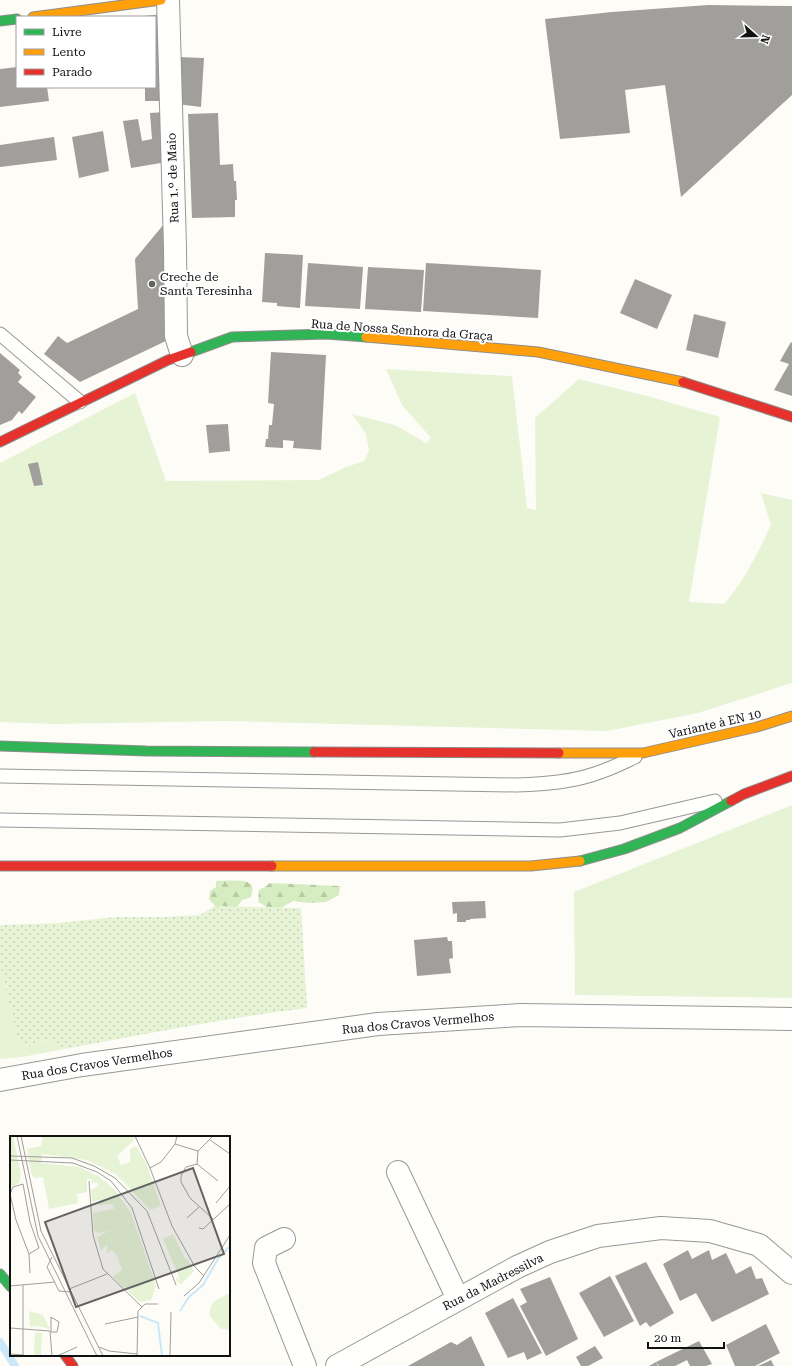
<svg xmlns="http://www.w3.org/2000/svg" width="792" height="1366" font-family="'Roboto Serif',serif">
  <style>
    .grass { fill: #e6f4d5 }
    .forest { fill: url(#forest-firs) }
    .garden { fill: url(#garden-dots) }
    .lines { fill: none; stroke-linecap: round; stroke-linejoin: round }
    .stream { stroke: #cbe8fa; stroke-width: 8 }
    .building { fill: #a19f9c }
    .lane-casing { stroke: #979795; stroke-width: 15 }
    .street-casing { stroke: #979795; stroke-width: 24 }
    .fast-casing { stroke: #8e8d8b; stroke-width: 11 }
    .slow-casing { stroke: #8e8d8b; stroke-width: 11 }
    .jam-casing { stroke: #8e8d8b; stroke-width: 11 }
    .lane { stroke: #fffffe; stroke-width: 13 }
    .street { stroke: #fffffe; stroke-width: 22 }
    .fast { stroke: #30b455; stroke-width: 9 }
    .slow { stroke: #ff9f0a; stroke-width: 9 }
    .jam { stroke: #e5322d; stroke-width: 9 }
    .poi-dot { fill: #646362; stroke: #fff; stroke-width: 1.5 }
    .labels { text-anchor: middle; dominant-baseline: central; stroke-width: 4; stroke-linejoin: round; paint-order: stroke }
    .street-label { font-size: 12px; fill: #111; stroke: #fff }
    .poi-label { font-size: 12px; fill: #111; stroke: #fff; text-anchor: start }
    .inset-river { fill: none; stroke: #cbe8fa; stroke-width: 2 }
    .inset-road { fill: none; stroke: #9f9e9b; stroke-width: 1 }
    .view { fill: #646362; fill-opacity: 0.15; stroke: #646362; stroke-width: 2 }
    .inset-edge { fill: none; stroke: #111; stroke-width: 2 }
  </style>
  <defs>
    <pattern id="forest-firs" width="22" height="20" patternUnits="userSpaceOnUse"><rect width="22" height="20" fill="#d6edc2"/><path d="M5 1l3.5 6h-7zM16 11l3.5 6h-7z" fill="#b7caa6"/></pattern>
    <pattern id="garden-dots" width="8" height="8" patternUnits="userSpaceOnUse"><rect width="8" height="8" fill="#e6f4d5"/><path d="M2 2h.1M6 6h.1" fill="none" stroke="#c4d0b6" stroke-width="1.8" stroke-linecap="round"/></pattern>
  </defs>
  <rect width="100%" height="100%" fill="#fdfcf7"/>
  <g class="grass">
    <path d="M386 369 512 376 527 508 536 510 535 418 579 379 647 396 720 417 689 602 724 604C745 580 757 554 771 525L761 493 792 500V683L698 713 607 731 227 721 56 724 0 722V463L135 393 166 481 319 480 346 467 364 461 369 451 366 434 352 414 395 425 426 443 431 438 402 405Z"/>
    <path d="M792 805V998L575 995 574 892Z"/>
    <path d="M0 964 19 1044 30 1046 41 1040 57 1043 65 1049 22 1057 0 1059Z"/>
  </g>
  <g class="forest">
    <path d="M216 881C223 881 247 879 251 884 254 888 252 893 251 897L242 900 237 907 215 906 209 899 210 891 216 887Z"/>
    <path d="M270 883 340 886 339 895 326 902 308 903 293 901 281 908 267 907 258 902 259 890 265 887Z"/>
  </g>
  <path class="garden" d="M215 906 301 908 307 1008C226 1018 146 1034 65 1049L57 1043 42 1040 30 1046 19 1044 0 964V925L59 923 116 917H166L200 915Z"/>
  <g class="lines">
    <path class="stream" d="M0 1342 15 1366"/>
  </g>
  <g class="building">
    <path d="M708 5 792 6V95L681 197 665 85 625 90 630 133 560 139 545 19 612 12Z"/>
    <path d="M164 14 165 101H145V87H155V17H144V16Z"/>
    <path d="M179 57 204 58 201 107 177 104Z"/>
    <path d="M17 67V87H47L49 101 0 107V69Z"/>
    <path d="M165 112 167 162 131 168 123 121 138 119 142 141 152 139 150 113Z"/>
    <path d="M218 113 220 165 233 164 234 181H236L237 200H235V217L192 218 188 114Z"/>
    <path d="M103 131 109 171 79 178 72 137Z"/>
    <path d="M54 137 57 160 0 167V145Z"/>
    <path d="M164 224 170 339 80 382 44 354 58 336 67 343 138 309 135 259Z"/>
    <path d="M265 253 303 255 300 308 277 306V303L262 302Z"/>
    <path d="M308 263 363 267 360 309 305 306Z"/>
    <path d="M426 263 541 270 538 318 423 311Z"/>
    <path d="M368 267 424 270 421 312 365 309Z"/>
    <path d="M635 279 672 295 657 329 620 313Z"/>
    <path d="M694 314 726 322 718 358 686 350Z"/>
    <path d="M791 342 792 343V396L774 390 789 364 780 361Z"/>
    <path d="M271 352 326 355 321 450 293 448 294 441 283 440V448L265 447 266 439H268L269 425H272L274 404 268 403Z"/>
    <path d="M0 353 20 370 18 373 22 377 18 382 36 397 22 414 19 411 12 420 0 425Z"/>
    <path d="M228 424 230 451 209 453 206 425Z"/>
    <path d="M38 462 43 485 34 486 28 464Z"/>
    <path d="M485 901 486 918 470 919V920H466V922H457V913L453 914 452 902Z"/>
    <path d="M447 937 448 941H452L453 958 449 959 451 973 417 976 414 940Z"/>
    <path d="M688 1250 692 1259 709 1250 712 1260 726 1253 736 1274 751 1266 756 1279 762 1278 769 1294 712 1322 696 1293 680 1301 663 1264Z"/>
    <path d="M646 1262 674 1313 650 1327 646 1322 640 1326 615 1276Z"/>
    <path d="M610 1276 634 1321 604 1337 579 1293Z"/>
    <path d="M550 1277 578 1339 546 1356 520 1306 527 1302 520 1289Z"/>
    <path d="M513 1298 542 1353 527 1360 524 1352 508 1358 485 1313Z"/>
    <path d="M766 1324 780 1353 755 1366H735L726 1345Z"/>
    <path d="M471 1336 485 1366H408L451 1342 457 1345Z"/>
    <path d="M699 1341 712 1364 706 1366H690L687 1360 675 1366H659L656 1362Z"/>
    <path d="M595 1346 603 1358 588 1366H581L576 1357Z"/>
    <path d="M771 1360 774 1366H758Z"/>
    <path d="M656 1362 658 1366H649Z"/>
  </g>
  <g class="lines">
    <defs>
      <g id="lane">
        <path d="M0 334 80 402"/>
        <path d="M0 776 516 785C546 784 575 782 603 771 614 767 624 762 635 757"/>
        <path d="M0 820 560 830 620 823 715 801"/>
      </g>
      <g id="street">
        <path d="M168 0 175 247 176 336 182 355"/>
        <path d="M0 1080 82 1065 378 1024 521 1015 792 1019"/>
        <path d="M398 1172 458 1299"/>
        <path d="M284 1239 266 1248 264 1263 305 1366"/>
        <path d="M337 1366 517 1267 550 1252 598 1236 661 1228 710 1231 759 1245 792 1273"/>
      </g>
      <g id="fast">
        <path d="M0 21 17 19"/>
        <path d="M191 352 232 337 326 334 366 337"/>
        <path d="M0 746 146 751 314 752"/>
        <path d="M580 861 624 849 680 828 731 801"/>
        <path d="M0 1274 11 1287"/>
      </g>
      <g id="slow">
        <path d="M33 17 161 0"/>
        <path d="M366 337 538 352 683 382"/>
        <path d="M559 753H643L757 727 792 716"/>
        <path d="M272 866H531L580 861"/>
      </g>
      <g id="jam">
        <path d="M683 382 792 417"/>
        <path d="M0 442 168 360 191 352"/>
        <path d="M314 752 559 753"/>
        <path d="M731 801 744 794 792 776"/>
        <path d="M0 866H272"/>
        <path d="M65 1355 73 1366"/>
      </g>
    </defs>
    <use href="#lane" class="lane-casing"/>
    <use href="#street" class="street-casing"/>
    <use href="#fast" class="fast-casing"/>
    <use href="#slow" class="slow-casing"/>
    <use href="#jam" class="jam-casing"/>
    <use href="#lane" class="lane"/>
    <use href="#street" class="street"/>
    <use href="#fast" class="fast"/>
    <use href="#slow" class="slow"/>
    <use href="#jam" class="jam"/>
  </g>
  <circle class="poi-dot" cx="152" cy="284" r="4"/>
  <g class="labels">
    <g class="street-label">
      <text transform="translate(173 178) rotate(-92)">Rua 1.º de Maio</text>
      <text transform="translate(402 330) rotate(4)">Rua de Nossa Senhora da Graça</text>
      <text transform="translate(715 724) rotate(-13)">Variante à EN 10</text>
      <text transform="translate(418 1023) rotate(-5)">Rua dos Cravos Vermelhos</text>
      <text transform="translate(97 1064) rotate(-9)">Rua dos Cravos Vermelhos</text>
      <text transform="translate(493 1282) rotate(-27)">Rua da Madressilva</text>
    </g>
    <g class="poi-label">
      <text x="160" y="277">Creche de<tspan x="160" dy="14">Santa Teresinha</tspan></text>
    </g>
  </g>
  <g transform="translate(10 1136)">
    <rect width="220" height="220" fill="#fdfcf7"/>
    <path d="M0 0H3L11 38 9 47 0 52ZM33 0H124L125 3 107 20 111 29 120 26V13L126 10 136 27 151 70 140 74 106 38 77 24 32 18 31 27 69 31 88 40 104 53 121 77 146 149 141 164 130 166 103 141 112 134 106 118 102 114 97 117V108L91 115 87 101 100 94 90 97 84 94 83 77 104 73 103 69 98 68 89 70V64L82 66 81 54 88 50 87 46 82 47 81 43H77V56L67 58 68 67 39 73 33 41 24 42 21 37 17 13 31 10ZM177 123 184 135 171 148 167 145 166 141 170 144 167 136ZM19 175 33 179 40 193 27 190 20 191ZM25 196 32 197 31 220H25L24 217Z" fill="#e6f4d5"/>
    <path d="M220 157V194L211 193 199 179 201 170 206 164Z" fill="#e6f4d5"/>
    <path d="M163 98 178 128 167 136 153 103Z" fill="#e6f4d5"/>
    <path class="inset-river" d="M170 175 179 161 193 149 208 123 220 110M130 180 148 187 152 220"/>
    <path class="inset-road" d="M7 0 28 100 87 220M11 0 31 95 93 220M125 0 140 32 162 90 185 131 194 140M200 4 220 18M165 8 188 15 203 0M188 15 187 28 208 45M0 20 62 22 84 30 105 42 137 75 166 149M0 24 63 27 87 36 101 45 122 72 149 153M187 28 176 31 171 40V46L180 62 203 83M140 32 151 26 165 8 167 0M79 45 83 99 93 133 132 171M0 58 3 51 13 48 20 86 29 112 19 118M0 58 6 84 19 118 20 137M206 67 220 50M177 82 189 71M189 92 193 93 220 68M42 121 37 131 49 155 61 156M0 150 45 146M59 153 97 138M174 160 189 147 220 99M41 181 49 186 47 196H41ZM95 188 128 181M0 192 40 195 42 220M89 211 99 215 127 218M0 218 13 219M13 220V149M47 220 67 211M127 220 128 175 135 168H148M160 220 161 176"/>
    <path class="view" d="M183 32 214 118 66 171 35 86Z"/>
    <rect width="220" height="220" class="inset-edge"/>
  </g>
  <rect x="16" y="16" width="140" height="72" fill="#ffffff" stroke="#a0a0a0"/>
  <rect x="24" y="29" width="20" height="6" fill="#30b455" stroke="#a0a0a0"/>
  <text x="52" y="36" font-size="12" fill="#111111">Livre</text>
  <rect x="24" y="49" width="20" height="6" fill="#ff9f0a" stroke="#a0a0a0"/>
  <text x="52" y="56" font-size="12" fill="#111111">Lento</text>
  <rect x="24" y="69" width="20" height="6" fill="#e5322d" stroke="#a0a0a0"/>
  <text x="52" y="76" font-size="12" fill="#111111">Parado</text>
  <g transform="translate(756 36) rotate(110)" stroke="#ffffff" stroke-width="3" paint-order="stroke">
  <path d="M0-3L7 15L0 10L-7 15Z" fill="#111111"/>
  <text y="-6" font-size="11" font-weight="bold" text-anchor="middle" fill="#111111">N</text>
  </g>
  <path d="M648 1342v6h76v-6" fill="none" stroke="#111111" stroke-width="2"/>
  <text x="654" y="1342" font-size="12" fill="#111111" stroke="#ffffff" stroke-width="3" paint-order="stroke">20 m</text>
</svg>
